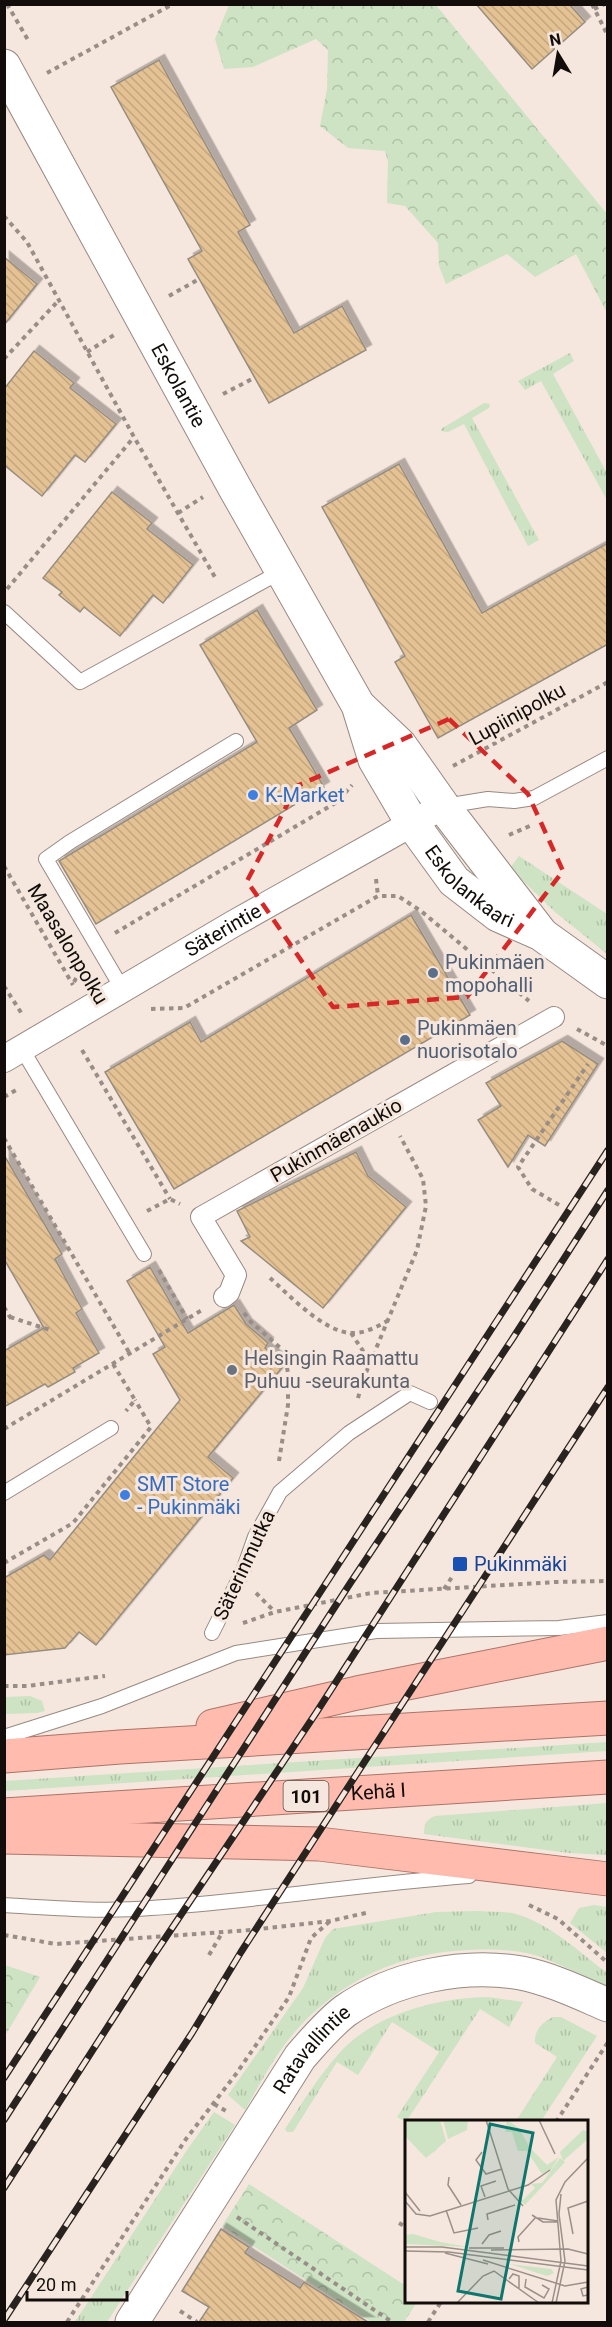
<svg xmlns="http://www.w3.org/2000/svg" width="612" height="2327" font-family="Roboto,sans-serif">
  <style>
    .grass { fill: url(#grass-tufts) }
    .forest { fill: url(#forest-crowns) }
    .building { fill: url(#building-back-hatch); stroke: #968d81; stroke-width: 1.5; filter: url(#shadow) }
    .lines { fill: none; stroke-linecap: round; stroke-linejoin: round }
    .service-casing { stroke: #978a82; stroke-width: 16 }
    .pedestrian-casing { stroke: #978a82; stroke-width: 22 }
    .minor-casing { stroke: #978a82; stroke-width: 28 }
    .tertiary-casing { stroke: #978a82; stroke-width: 35 }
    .trunk-casing { stroke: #ac7368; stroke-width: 35 }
    .path { stroke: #988e87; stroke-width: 4; stroke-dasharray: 4.5 4.5; stroke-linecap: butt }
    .service { stroke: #fff; stroke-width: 14 }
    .pedestrian { stroke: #fff; stroke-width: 20 }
    .minor { stroke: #fff; stroke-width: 26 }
    .tertiary { stroke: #fff; stroke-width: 33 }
    .trunk { stroke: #ffbbae; stroke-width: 33 }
    .rail-casing { stroke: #292320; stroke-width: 7 }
    .rail { stroke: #f5e7dd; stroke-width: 4.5; stroke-dasharray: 14; stroke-linecap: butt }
    .marked { fill: none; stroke: #d62828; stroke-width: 4.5; stroke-dasharray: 12 8; stroke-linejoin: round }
    .shop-dot { fill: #3f7fe0; stroke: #f5e7dd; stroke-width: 2 }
    .service-dot { fill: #5c6f8a; stroke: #f5e7dd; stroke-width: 2 }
    .worship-dot { fill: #6b7280; stroke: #f5e7dd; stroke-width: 2 }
    .transit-dot { fill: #1a4fb4; stroke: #f5e7dd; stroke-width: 2 }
    .labels { text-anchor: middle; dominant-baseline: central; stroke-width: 6; stroke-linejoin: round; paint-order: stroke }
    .shield { fill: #f5e7dd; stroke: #564e49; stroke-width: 1.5 }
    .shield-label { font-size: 18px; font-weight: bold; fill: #120d0a }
    .street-label { font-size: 20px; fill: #120d0a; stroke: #f5e7dd }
    .shop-label { font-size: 20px; fill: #366cbe; stroke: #f5e7dd; text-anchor: start }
    .service-label { font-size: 20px; fill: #4e5e75; stroke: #f5e7dd; text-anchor: start }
    .worship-label { font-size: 20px; fill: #5b616d; stroke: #f5e7dd; text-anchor: start }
    .transit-label { font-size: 20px; fill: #164399; stroke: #f5e7dd; text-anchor: start }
    .inset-road { fill: none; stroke: #9a9089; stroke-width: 1.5 }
    .view { fill: #0f766e; fill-opacity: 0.15; stroke: #0f766e; stroke-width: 3 }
    .inset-edge { fill: none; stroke: #120d0a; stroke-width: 3 }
  </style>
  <defs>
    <pattern id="grass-tufts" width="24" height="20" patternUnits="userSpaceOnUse" patternTransform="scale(1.5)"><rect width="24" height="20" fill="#cde3c3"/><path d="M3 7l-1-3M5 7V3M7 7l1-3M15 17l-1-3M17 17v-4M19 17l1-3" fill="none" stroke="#afc2a6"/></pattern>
    <pattern id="forest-crowns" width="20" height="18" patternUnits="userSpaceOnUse" patternTransform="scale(1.5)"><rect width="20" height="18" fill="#cde3c3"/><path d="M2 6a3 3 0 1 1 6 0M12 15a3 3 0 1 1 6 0" fill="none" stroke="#afc2a6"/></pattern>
    <pattern id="building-back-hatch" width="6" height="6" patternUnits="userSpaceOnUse" patternTransform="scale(1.5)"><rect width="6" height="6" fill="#e5c294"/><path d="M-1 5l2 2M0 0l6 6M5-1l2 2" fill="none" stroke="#c3a67e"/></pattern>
    <filter id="shadow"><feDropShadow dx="5.5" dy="-5.5" stdDeviation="0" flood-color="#0004"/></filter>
  </defs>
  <rect width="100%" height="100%" fill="#f5e7dd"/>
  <g class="grass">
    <path d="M570 353 574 361 553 374 607 473V500L541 381 525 390 518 381Z"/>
    <path d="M484 403 490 404 489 408 472 418 539 540 528 546 464 424 448 432 441 431V429Z"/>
    <path d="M519 856 607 914V954L555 912 510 868Z"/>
    <path d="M30 1696 42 1701 45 1711 37 1713 5 1714V1697Z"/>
    <path d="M607 1742V1751L5 1791V1781Z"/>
    <path d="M607 1803V1855L569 1853 424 1834C424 1824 426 1820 435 1816Z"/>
    <path d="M594 1905 607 1907V1953L570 1923 579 1908Z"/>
    <path d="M479 1911C490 1912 504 1911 516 1914 550 1924 578 1951 606 1972L607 1987C587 1978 566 1967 546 1959 523 1949 493 1949 469 1950 402 1952 338 1981 294 2033 274 2056 260 2084 245 2110L228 2095 303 1988 325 1938 333 1929 436 1912Z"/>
    <path d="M488 1997 523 2002 509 2027 480 2009 406 2122 397 2117 439 2052 392 2022 358 2075 337 2062 293 2132H287L285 2129C303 2102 321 2072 344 2048 381 2012 439 1998 488 1997Z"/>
    <path d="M553 2017H561L597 2036 541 2121H516L557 2057 535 2043C534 2031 542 2022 553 2017Z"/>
    <path d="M214 2112 235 2125 107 2322H75L187 2150Z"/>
  </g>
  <g class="forest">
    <path d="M229 5H436L607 214V313L576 254 535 277 507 254 446 284 439 266 438 243 405 206 387 203 388 162 385 151 348 148 320 126 327 89 328 50 316 39 253 67 224 69 215 39Z"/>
    <path d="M5 1965 40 1977 5 2036 4 1965Z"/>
    <path d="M249 2184 406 2286V2302H417L404 2322H371L222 2226Z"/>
  </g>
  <g class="building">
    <path d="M476 4H569L585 22 532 69Z"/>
    <path d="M159 60 250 225 238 232 294 333 342 306 366 350 269 403 188 259 202 251 111 87Z"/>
    <path d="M4 257 37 284 4 325Z"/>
    <path d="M34 351 74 383 70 388 116 424 85 462 75 455 42 496 4 465V389Z"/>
    <path d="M399 464 482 613 608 543V644L438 738 395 662 405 656 322 507Z"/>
    <path d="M112 492 152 523 147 529 193 565 163 603 153 595 120 636 84 607 80 612 59 595 62 592 43 578Z"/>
    <path d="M257 610 317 710 289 728 324 787 96 924 59 861 257 742 200 645Z"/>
    <path d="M411 915 470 1015 174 1189 105 1072 190 1022 201 1042Z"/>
    <path d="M562 1041 598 1064 545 1146 528 1135 508 1167 478 1120 501 1106 486 1083Z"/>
    <path d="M356 1152 368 1176 406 1207 323 1308 241 1241 250 1237 237 1211Z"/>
    <path d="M4 1155 62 1254 55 1259 82 1309 76 1313 99 1353 73 1368 75 1372 48 1387 45 1384 4 1407V1351L44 1328 4 1259Z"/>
    <path d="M150 1267 188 1333 234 1305 246 1324 268 1343 265 1348 285 1364 208 1457 233 1478 96 1645 79 1632 65 1648 4 1655V1578L44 1555 50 1560 180 1400 153 1354 165 1347 127 1281Z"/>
    <path d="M221 2229 249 2247 245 2253 300 2288 304 2282 368 2322H199L209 2307 182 2291Z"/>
  </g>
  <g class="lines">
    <defs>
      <g id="service">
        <path d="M4 612 80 682 282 571"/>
        <path d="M445 806 488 799 514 801 534 798 608 758"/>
        <path d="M123 990 46 859 70 842 236 741"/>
        <path d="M22 1049 144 1254"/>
        <path d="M4 1493 111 1428"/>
        <path d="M212 1633 243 1571 255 1537 280 1492 349 1433 410 1393 430 1402"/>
        <path d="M4 1737 102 1706 236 1653 376 1631 559 1628 608 1622"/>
        <path d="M4 1905C53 1908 102 1912 151 1908 257 1901 362 1884 469 1876"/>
      </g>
      <path id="pedestrian" d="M224 1297 229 1293 236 1275 201 1217 554 1017"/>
      <g id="minor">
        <path id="s1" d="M4 1059 233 924 443 806"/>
      </g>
      <g id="tertiary">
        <path id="s2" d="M4 66 236 490 358 705 375 760 412 823 454 881 498 915 541 934 608 982"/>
        <path d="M361 708 400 745 443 806 540 932"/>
        <path id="s3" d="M132 2322 300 2057C314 2041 328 2024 345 2011 394 1977 463 1963 521 1973 551 1979 580 1993 608 2005"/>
      </g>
      <g id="trunk">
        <path d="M213 1726 357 1693 608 1643"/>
        <path d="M4 1756 120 1747 608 1718"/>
        <path id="s4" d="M4 1815 608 1777"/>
        <path d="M4 1837 319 1844 608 1879"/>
      </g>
    </defs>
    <use href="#service" class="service-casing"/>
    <use href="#pedestrian" class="pedestrian-casing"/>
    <use href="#minor" class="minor-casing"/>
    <use href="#tertiary" class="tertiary-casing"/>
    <use href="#trunk" class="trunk-casing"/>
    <g class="path">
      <path d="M7 4 28 40"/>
      <path d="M592 4 608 36"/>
      <path d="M594 9 605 4"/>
      <path d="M47 73 173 4"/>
      <path d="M4 216 27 242 134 437 216 579"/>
      <path d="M169 296 199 279"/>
      <path d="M87 352 114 335"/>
      <path d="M4 359 59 300"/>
      <path d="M223 394 254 378"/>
      <path d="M178 513 203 497"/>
      <path d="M7 589 134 437"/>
      <path d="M453 766 608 682"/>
      <path d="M509 835 532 825"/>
      <path d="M4 866 73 985"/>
      <path d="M376 879 378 896"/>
      <path d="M115 933 337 802 352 785"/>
      <path d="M74 982 82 968"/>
      <path d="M4 986 22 1014"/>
      <path d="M151 1009 184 1008 378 896H398L421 911 529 1001"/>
      <path d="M577 1029 608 1046"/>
      <path d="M82 1050 170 1199"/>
      <path d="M4 1097 18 1089"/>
      <path d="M4 1138 130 1354"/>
      <path d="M559 1205 532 1189 518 1167 588 1064"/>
      <path d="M147 1211 170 1199 180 1204"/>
      <path d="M159 1270 187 1319"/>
      <path d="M270 1278C289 1295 324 1332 351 1333 363 1334 377 1327 387 1321"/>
      <path d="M4 1307 10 1317 4 1320"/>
      <path d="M244 1313 251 1322 284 1351 288 1373V1405L279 1461"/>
      <path d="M10 1317 50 1330"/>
      <path d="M351 1333 365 1354 368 1367"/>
      <path d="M113 1364 135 1400 126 1411"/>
      <path d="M358 1398 363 1380 417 1250 426 1206 423 1179 400 1136"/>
      <path d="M4 1429 202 1310"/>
      <path d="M4 1563 73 1523 151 1427 135 1400"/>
      <path d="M444 1589 452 1577"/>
      <path d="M256 1593 275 1612"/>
      <path d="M243 1623 275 1612 371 1593 556 1582 608 1581"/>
      <path d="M4 1686H27L105 1676"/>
      <path d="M529 1905 558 1919 608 1963"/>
      <path d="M4 1935 56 1944 251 1930 330 1921 370 1912"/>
      <path d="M209 1955 222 1933"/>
      <path d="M214 2104 226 2111"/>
      <path d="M556 2122 608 2042"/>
      <path d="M237 2217 392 2322"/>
      <path d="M399 2223 406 2227"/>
      <path d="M180 2311 197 2322"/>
      <path d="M67 2322 186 2139 236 2074 289 1997 311 1938 330 1921"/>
      <path d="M428 2322 441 2302"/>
    </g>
    <use href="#service" class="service"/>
    <use href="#pedestrian" class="pedestrian"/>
    <use href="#minor" class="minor"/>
    <use href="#tertiary" class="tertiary"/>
    <use href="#trunk" class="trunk"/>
    <defs>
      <g id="rail">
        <path d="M4 2078 608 1150"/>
        <path d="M4 2120 349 1585 513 1338 608 1190"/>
        <path d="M4 2188 150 1961 316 1713 608 1259"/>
        <path d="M4 2320 192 2033 241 1952 608 1387"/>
      </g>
    </defs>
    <use href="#rail" class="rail-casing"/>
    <use href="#rail" class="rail"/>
  </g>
  <path class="marked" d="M449 719 528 794 563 871 467 997 333 1007 247 881 297 786Z"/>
  <g class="shop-dot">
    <circle cx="253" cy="795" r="6"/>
    <circle cx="125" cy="1495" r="6"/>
  </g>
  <g class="service-dot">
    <circle cx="433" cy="973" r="6"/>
    <circle cx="405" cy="1040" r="6"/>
  </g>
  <circle class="worship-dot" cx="232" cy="1370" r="6"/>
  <rect class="transit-dot" x="452" y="1556" width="16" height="16" rx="3"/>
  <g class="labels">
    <rect class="shield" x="283.5" y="1781" width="45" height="30" rx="4.5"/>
    <g class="shield-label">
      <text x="306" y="1796">101</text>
    </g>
    <g class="street-label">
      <text stroke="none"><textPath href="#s2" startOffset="364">Eskolantie</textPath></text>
      <text transform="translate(517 714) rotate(-29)">Lupiinipolku</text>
      <text stroke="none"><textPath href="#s2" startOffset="948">Eskolankaari</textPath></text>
      <text stroke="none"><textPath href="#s1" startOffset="254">Säterintie</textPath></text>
      <text transform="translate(68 944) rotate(59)">Maasalonpolku</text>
      <text transform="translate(336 1140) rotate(-30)">Pukinmäenaukio</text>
      <text transform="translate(244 1565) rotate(-65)">Säterinmutka</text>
      <text stroke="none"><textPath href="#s4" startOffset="375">Kehä I</textPath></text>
      <text stroke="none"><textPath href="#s3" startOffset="327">Ratavallintie</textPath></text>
    </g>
    <g class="shop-label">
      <text x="265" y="795">K-Market</text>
      <text x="137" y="1484">SMT Store<tspan x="137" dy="23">- Pukinmäki</tspan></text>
    </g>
    <g class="service-label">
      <text x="445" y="962">Pukinmäen<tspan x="445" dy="23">mopohalli</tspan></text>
      <text x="417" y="1028">Pukinmäen<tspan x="417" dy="23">nuorisotalo</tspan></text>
    </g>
    <g class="worship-label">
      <text x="244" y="1358">Helsingin Raamattu<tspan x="244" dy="23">Puhuu -seurakunta</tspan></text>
    </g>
    <g class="transit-label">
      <text x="474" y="1564">Pukinmäki</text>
    </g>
  </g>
  <g transform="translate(405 2120)">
    <rect width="183" height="183" fill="#f5e7dd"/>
    <path d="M155 38 160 42 120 85 109 74 118 80 130 68 126 64 137 63ZM8 114 35 122 64 127 0 124V115Z" fill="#cde3c3"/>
    <path d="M0 0H35L41 21 21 38 0 16ZM38 0H63L62 10 43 19ZM102 0 114 8 125 28 142 45 154 37 146 50 137 54 122 31H113L107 12H100ZM178 10 183 12V19L158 41 155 32ZM105 144 146 149 149 153 142 156Z" fill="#cde3c3"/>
    <path d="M17 25a8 8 0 1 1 16 0a8 8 0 1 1-16 0Z" fill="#cde3c3"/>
    <path class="inset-road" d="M81 0 103 69 118 86M134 0 150 34M77 32 71 40 81 54 97 49M44 57 43 65 56 85M0 72 15 91M80 77 76 66 91 61M0 81 11 94 25 96 123 65 145 50M41 90 49 113 73 108M127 95 138 102H153M133 98 153 101M83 100 82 94 110 85M168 114 163 88 183 81M114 122 113 117 131 97M77 124 84 115 96 111M0 127H37L183 146M64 128H99M86 130 163 129 183 134M0 131 44 132 183 150M40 133 83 144M78 140 160 166 183 162M104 159 108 154 114 156V168M121 159 120 167 139 178 144 169 137 165M183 167 176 169 178 176 183 175M52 183 78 156 89 151 134 183M147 183 156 141 151 80 160 62 183 38M151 183 160 141 154 94 156 74"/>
    <path class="view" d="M85 4 128 13 96 179 53 171Z"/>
    <rect width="183" height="183" class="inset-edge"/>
  </g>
  <rect width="612" height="2327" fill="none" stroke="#120d0a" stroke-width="12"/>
  <g transform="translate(558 54) rotate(349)" stroke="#f5e7dd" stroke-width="4.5" paint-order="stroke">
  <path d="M0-4.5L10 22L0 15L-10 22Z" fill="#120d0a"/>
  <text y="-9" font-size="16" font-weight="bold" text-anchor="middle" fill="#120d0a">N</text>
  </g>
  <path d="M27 2291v9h100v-9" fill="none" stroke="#120d0a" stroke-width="3"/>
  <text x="36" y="2291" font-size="18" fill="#120d0a" stroke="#f5e7dd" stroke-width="4.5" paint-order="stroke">20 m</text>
</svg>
